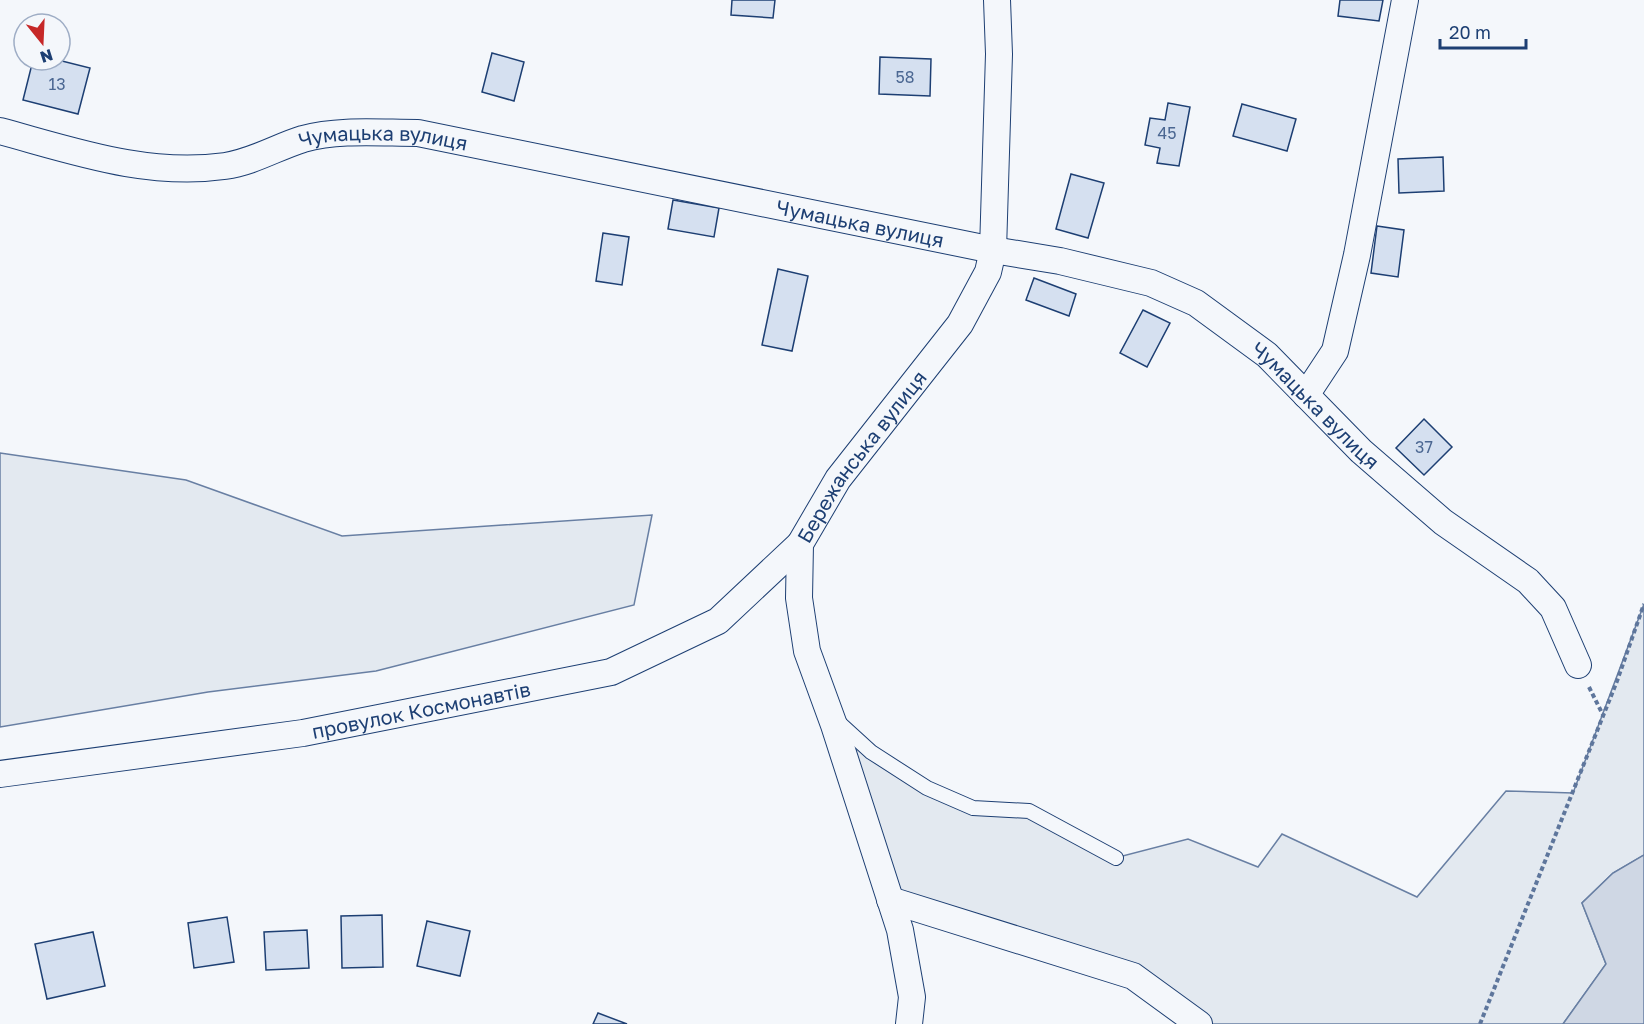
<svg xmlns="http://www.w3.org/2000/svg" width="1644" height="1024" font-family="'Golos Text',sans-serif">
  <style>
    .green { fill: #e3e9f0; stroke: #687fa3; stroke-width: 1.5 }
    .water { fill: #cfd7e4; stroke: #687fa3; stroke-width: 1.5 }
    .building { fill: #d5e0f0; stroke: #1d3f73; stroke-width: 1.5 }
    .lines { fill: none; stroke-linecap: round; stroke-linejoin: round }
    .service-casing { stroke: #1d3f73; stroke-width: 16 }
    .minor-casing { stroke: #1d3f73; stroke-width: 28 }
    .path { stroke: #5e769c; stroke-width: 4; stroke-dasharray: 4.5 3; stroke-linecap: butt }
    .service { stroke: #f4f7fb; stroke-width: 14 }
    .minor { stroke: #f4f7fb; stroke-width: 26 }
    .labels { text-anchor: middle; dominant-baseline: central; stroke-width: 4.5; stroke-linejoin: round; paint-order: stroke }
    .number-label { font-size: 16px; fill: #4b6792 }
    .street-label { font-size: 20px; fill: #1d3f73; stroke: #f4f7fb }
  </style>
  <rect width="100%" height="100%" fill="#f4f7fb"/>
  <g class="green">
    <path d="M0 453 186 480 342 536 652 515 634 605 376 671 208 692 0 727Z"/>
    <path d="M1644 604V855L1613 873 1582 903 1606 964 1563 1024H1199L1133 976 890 900 831 716 871 752 973 808 1029 811 1115 858 1188 839 1258 867 1282 834 1417 897 1506 791 1573 793Z"/>
  </g>
  <path class="water" d="M1644 855V1024H1563L1606 964 1582 903 1613 873Z"/>
  <g class="building">
    <path d="M732 0H775L773 18 731 15Z"/>
    <path d="M1340 0H1383L1379 21 1338 16Z"/>
    <path d="M492 53 524 62 514 101 482 92Z"/>
    <path d="M880 57 931 59 930 96 879 94Z"/>
    <path d="M33 60H58L90 68 78 114 23 100Z"/>
    <path d="M1168 103 1190 107 1179 166 1157 163 1160 148 1145 145 1150 118 1165 120Z"/>
    <path d="M1242 104 1296 119 1287 151 1233 136Z"/>
    <path d="M1443 157 1444 191 1399 193 1398 159Z"/>
    <path d="M1071 174 1104 183 1088 238 1056 229Z"/>
    <path d="M673 200 719 208 714 237 668 229Z"/>
    <path d="M1377 226 1404 230 1398 277 1371 273Z"/>
    <path d="M603 233 629 237 622 285 596 281Z"/>
    <path d="M778 269 808 276 792 351 762 345Z"/>
    <path d="M1034 278 1076 294 1069 316 1026 300Z"/>
    <path d="M1143 310 1170 323 1147 367 1120 353Z"/>
    <path d="M1424 419 1452 447 1424 475 1396 448Z"/>
    <path d="M382 915 383 967 342 968 341 916Z"/>
    <path d="M227 917 234 962 194 968 188 923Z"/>
    <path d="M427 921 470 931 460 976 417 966Z"/>
    <path d="M307 930 309 968 266 970 264 932Z"/>
    <path d="M93 932 105 986 47 999 35 944Z"/>
    <path d="M598 1013 627 1024H593Z"/>
  </g>
  <g class="lines">
    <defs>
      <path id="service" d="M837 721 871 752 927 788 973 808 1029 811 1116 858"/>
      <g id="minor">
        <path id="s1" d="M0 131C74 151 147 177 225 166 253 162 277 147 303 139 339 129 380 133 418 133L993 250 1060 261 1151 283 1196 303 1267 355 1361 451 1443 522 1528 581 1553 608 1578 665"/>
        <path d="M1306 395 1335 351 1357 255 1405 0"/>
        <path id="s2" d="M0 774 303 733 611 672 718 621 800 544"/>
        <path d="M890 900 1133 976 1199 1024"/>
        <path id="s3" d="M909 1024 912 997 900 930 834 725 807 651 799 598 800 544 838 479 960 324 988 272 993 250 999 54 997 0"/>
      </g>
    </defs>
    <use href="#service" class="service-casing"/>
    <use href="#minor" class="minor-casing"/>
    <g class="path">
      <path d="M1589 687 1603 715"/>
      <path d="M1480 1024 1617 681 1644 604"/>
    </g>
    <use href="#service" class="service"/>
    <use href="#minor" class="minor"/>
  </g>
  <g class="labels">
    <g class="number-label">
      <text x="905" y="77">58</text>
      <text x="57" y="84">13</text>
      <text x="1167" y="133">45</text>
      <text x="1424" y="447">37</text>
    </g>
    <g class="street-label">
      <text stroke="none"><textPath href="#s1" startOffset="393">Чумацька вулиця</textPath></text>
      <text stroke="none"><textPath href="#s1" startOffset="879">Чумацька вулиця</textPath></text>
      <text stroke="none"><textPath href="#s1" startOffset="1383">Чумацька вулиця</textPath></text>
      <text stroke="none"><textPath href="#s3" startOffset="604">Бережанська вулиця</textPath></text>
      <text stroke="none"><textPath href="#s2" startOffset="426">провулок Космонавтів</textPath></text>
    </g>
  </g>
  <g transform="translate(42 42) rotate(162)"><circle r="28" fill="#f4f7fb" stroke="#9eadc5" stroke-width="1.5"/>
  <path d="M0-4.5L10 22L0 15L-10 22Z" fill="#c62828"/>
  <text y="-9" font-size="16" font-weight="bold" text-anchor="middle" fill="#1d3f73">N</text>
  </g>
  <path d="M1440 39v9h86v-9" fill="none" stroke="#1d3f73" stroke-width="3"/>
  <text x="1449" y="39" font-size="18" fill="#1d3f73" stroke="#f4f7fb" stroke-width="4.5" paint-order="stroke">20 m</text>
</svg>
